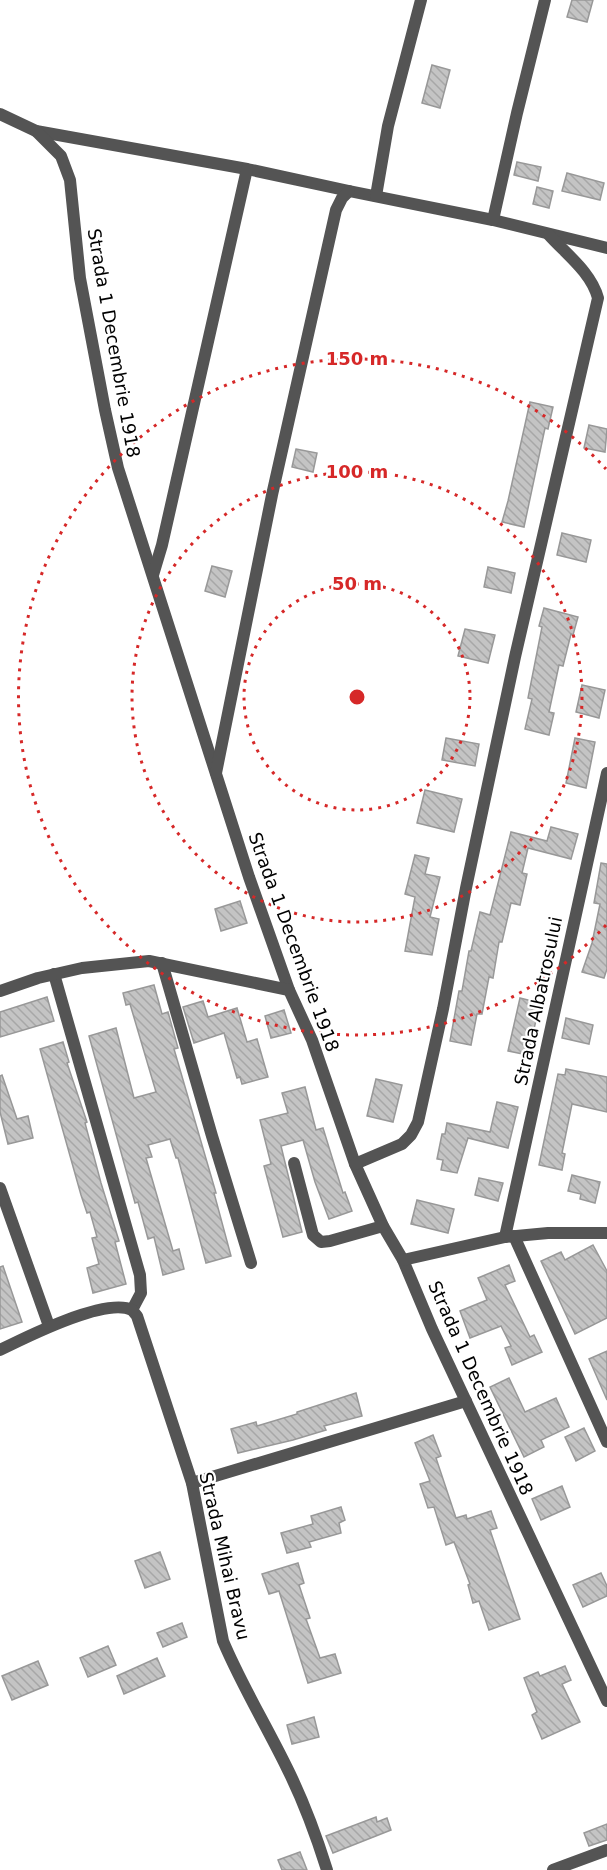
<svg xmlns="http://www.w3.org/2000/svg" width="607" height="1870" font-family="'DejaVu Sans',sans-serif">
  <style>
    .building { fill: url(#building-back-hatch); stroke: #989898; stroke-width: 1.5 }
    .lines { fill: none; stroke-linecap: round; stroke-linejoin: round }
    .minor { stroke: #545454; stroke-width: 12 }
    .ring { fill: none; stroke: #d62828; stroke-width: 3; stroke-dasharray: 3 6 }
    .labels { text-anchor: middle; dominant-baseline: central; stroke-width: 4.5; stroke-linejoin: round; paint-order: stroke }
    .street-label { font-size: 18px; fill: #000; stroke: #fff }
    .centre { fill: #d62828; stroke: #fff; stroke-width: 3 }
    .ring-label { font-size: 18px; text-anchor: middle; font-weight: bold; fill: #d62828; stroke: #fff; stroke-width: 4.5; stroke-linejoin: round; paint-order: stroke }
  </style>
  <defs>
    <pattern id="building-back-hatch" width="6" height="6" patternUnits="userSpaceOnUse" patternTransform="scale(1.5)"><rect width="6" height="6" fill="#c4c4c4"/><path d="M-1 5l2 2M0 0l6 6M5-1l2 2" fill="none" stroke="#a7a7a7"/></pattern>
  </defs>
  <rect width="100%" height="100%" fill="#fff"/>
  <g class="building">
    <path d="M572 0H593L587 22 567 17Z"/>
    <path d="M432 65 450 70 440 108 422 103Z"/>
    <path d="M517 162 541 167 538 181 514 175Z"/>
    <path d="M567 173 604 183 600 200 562 191Z"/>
    <path d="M537 187 553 191 549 208 533 204Z"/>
    <path d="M530 402 553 407 548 429 545 428 524 527 502 522 508 501Z"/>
    <path d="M589 425 607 429 605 452 584 448Z"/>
    <path d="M296 449 317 453 313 472 292 467Z"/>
    <path d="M562 533 591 540 586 562 557 555Z"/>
    <path d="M212 566 232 571 225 597 205 591Z"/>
    <path d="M488 567 515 573 511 593 484 587Z"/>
    <path d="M544 608 578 617 573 635 571 634 563 666 559 665 549 712 554 713 549 735 525 729 532 699 528 698 542 627 539 626Z"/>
    <path d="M465 629 495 635 488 663 458 656Z"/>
    <path d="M582 685 605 690 599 718 576 712Z"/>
    <path d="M446 738 479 744 475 766 442 760Z"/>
    <path d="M575 738 595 742 586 788 566 783Z"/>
    <path d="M425 790 462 799 454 832 417 823Z"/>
    <path d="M551 827 578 834 571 859 528 848 522 873 527 874 520 905 511 903 502 942H499L493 978 489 977 482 1014H477L471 1045 450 1041 459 991H462L469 951H471L480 912 490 915 511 832 547 841Z"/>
    <path d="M415 855 429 858 425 874 440 877 430 917 439 919 432 955 405 951 415 897 405 894Z"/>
    <path d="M601 863 607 864V969L604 978 582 972 592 943 600 904 594 903Z"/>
    <path d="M240 901 247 923 221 931 215 909Z"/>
    <path d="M154 985 162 1014 168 1012 178 1048 174 1049 216 1193H214L231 1256 206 1263 178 1158H176L170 1139 148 1145 152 1157 146 1158 173 1251 179 1249 184 1269 163 1275 154 1237 148 1239 138 1202 135 1203 89 1036 116 1028 134 1098 156 1092 130 1004 126 1005 123 993Z"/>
    <path d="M47 997 54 1021 0 1037V1012Z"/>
    <path d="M520 998 540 1003 528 1055 508 1051Z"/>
    <path d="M203 1001 208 1017 237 1008 247 1042 257 1039 268 1077 242 1084 240 1077 237 1078 224 1033 194 1043 183 1007Z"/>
    <path d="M284 1010 291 1033 271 1038 265 1016Z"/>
    <path d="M566 1018 593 1025 589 1044 562 1038Z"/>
    <path d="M63 1042 69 1062 67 1063 87 1122 85 1123 101 1183 119 1241 115 1242 126 1284 93 1293 87 1268 99 1264 92 1238 97 1237 90 1212 87 1213 81 1195 40 1049Z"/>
    <path d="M566 1069 607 1077V1112L572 1104 562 1153 565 1154 562 1170 539 1165 558 1074 565 1075Z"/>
    <path d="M2 1075 17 1119 28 1116 33 1138 8 1144 0 1112V1076Z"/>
    <path d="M376 1079 402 1085 393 1122 367 1116Z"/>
    <path d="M305 1087 316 1130 323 1128 343 1193 345 1192 352 1211 329 1219 315 1182 303 1140 281 1146 302 1232 283 1237 264 1166 271 1164 260 1120 288 1113 282 1093Z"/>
    <path d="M497 1102 518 1107 508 1148 468 1138 457 1173 441 1170 443 1160 437 1159 442 1134H445L447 1123 490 1132Z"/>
    <path d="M572 1175 600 1182 595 1203 580 1199 581 1194 568 1191Z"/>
    <path d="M479 1178 503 1183 498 1201 475 1195Z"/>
    <path d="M417 1200 454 1209 448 1233 411 1224Z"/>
    <path d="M593 1245 607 1271V1318L575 1334 541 1261 561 1252 565 1260Z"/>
    <path d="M509 1265 515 1281 505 1285 530 1337 534 1335 542 1352 512 1365 505 1348 511 1346 501 1326 470 1338 460 1311 487 1300 478 1278Z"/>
    <path d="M3 1266 22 1322 0 1329V1267Z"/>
    <path d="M607 1351V1400L589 1359Z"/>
    <path d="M509 1378 525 1412 556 1398 569 1427 541 1440 544 1447 524 1457 490 1387Z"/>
    <path d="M356 1393 362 1416 324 1426 326 1430 293 1440 238 1453 231 1429 256 1422 257 1426 297 1414V1412Z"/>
    <path d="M584 1428 595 1451 576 1461 565 1437Z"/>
    <path d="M433 1435 441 1456 436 1458 456 1518 466 1515 467 1519 491 1511 497 1528 490 1530 520 1619 489 1630 479 1601 473 1603 468 1585 470 1584 454 1542 446 1545 434 1507 428 1508 420 1484 430 1481 415 1443Z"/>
    <path d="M562 1486 570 1507 541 1520 532 1499Z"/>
    <path d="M341 1507 345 1520 339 1523 341 1533 309 1542 311 1547 287 1553 281 1533 313 1524 311 1516Z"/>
    <path d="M160 1552 170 1579 145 1588 135 1561Z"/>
    <path d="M298 1563 304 1583 299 1585 310 1618 306 1619 320 1658 335 1654 341 1673 308 1683 279 1591 269 1594 262 1574Z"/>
    <path d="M601 1573 607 1586V1596L583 1607 573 1585Z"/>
    <path d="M182 1623 187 1637 163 1647 157 1633Z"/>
    <path d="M108 1646 116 1665 88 1677 80 1658Z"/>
    <path d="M157 1658 165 1676 124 1694 117 1676Z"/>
    <path d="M38 1661 48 1685 12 1700 2 1676Z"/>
    <path d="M565 1666 571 1680 562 1684 580 1722 542 1739 532 1715 537 1712 524 1678 538 1672 540 1676Z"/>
    <path d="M314 1717 319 1737 292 1744 287 1725Z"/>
    <path d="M376 1817 377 1822 387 1818 391 1830 333 1853 326 1836Z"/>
    <path d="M607 1824V1840L589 1846 584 1833Z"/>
    <path d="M300 1852 307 1870H282L278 1860Z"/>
  </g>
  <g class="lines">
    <g class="minor">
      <path d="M0 114 36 131 247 169 349 191 493 220 607 248"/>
      <path d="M36 131 61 156 70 180 80 278 105 410 118 468 249 877 289 990 312 1040 355 1164 383 1226 403 1260 432 1329 607 1701"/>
      <path d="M376 196 388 126 421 0"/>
      <path d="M493 220 517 113 545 0"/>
      <path d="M153 575 162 545 247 169"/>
      <path d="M216 773 272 495 336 210 342 198 349 191"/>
      <path d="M162 963 212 1136 251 1263"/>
      <path d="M54 974 140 1275 141 1293 132 1310"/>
      <path d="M0 991 38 978 82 968 149 961 289 990"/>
      <path d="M294 1163 313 1235 321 1242 330 1241 383 1226"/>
      <path d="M355 1164 402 1144 411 1135 418 1122 443 1009 466 888 515 657 598 298C591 272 566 254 549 235"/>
      <path d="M0 1188 49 1326"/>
      <path d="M514 1236 607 1442"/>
      <path d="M505 1237 607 773"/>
      <path d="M403 1260 505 1237 548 1233H607"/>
      <path d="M132 1310 137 1316 192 1483 223 1641C241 1684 266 1725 287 1768 303 1800 316 1835 327 1870"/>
      <path d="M0 1350C26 1337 106 1297 132 1310"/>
      <path d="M192 1483 466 1401"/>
      <path d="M553 1870 607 1850"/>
    </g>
  </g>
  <g class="ring">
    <circle cx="357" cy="697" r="113"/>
    <circle cx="357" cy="697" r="225"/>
    <path d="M606 925A338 338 0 1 1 606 469"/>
  </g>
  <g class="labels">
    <g class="street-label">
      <text transform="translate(114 343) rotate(80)">Strada 1 Decembrie 1918</text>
      <text transform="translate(294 942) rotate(70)">Strada 1 Decembrie 1918</text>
      <text transform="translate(538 1001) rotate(-78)">Strada Albatrosului</text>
      <text transform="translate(481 1388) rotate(66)">Strada 1 Decembrie 1918</text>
      <text transform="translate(225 1556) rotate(77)">Strada Mihai Bravu</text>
    </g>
  </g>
  <circle cx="357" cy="697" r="9" class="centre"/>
  <g class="ring-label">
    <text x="357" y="365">150 m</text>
    <text x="357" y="478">100 m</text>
    <text x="357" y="590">50 m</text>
  </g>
</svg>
